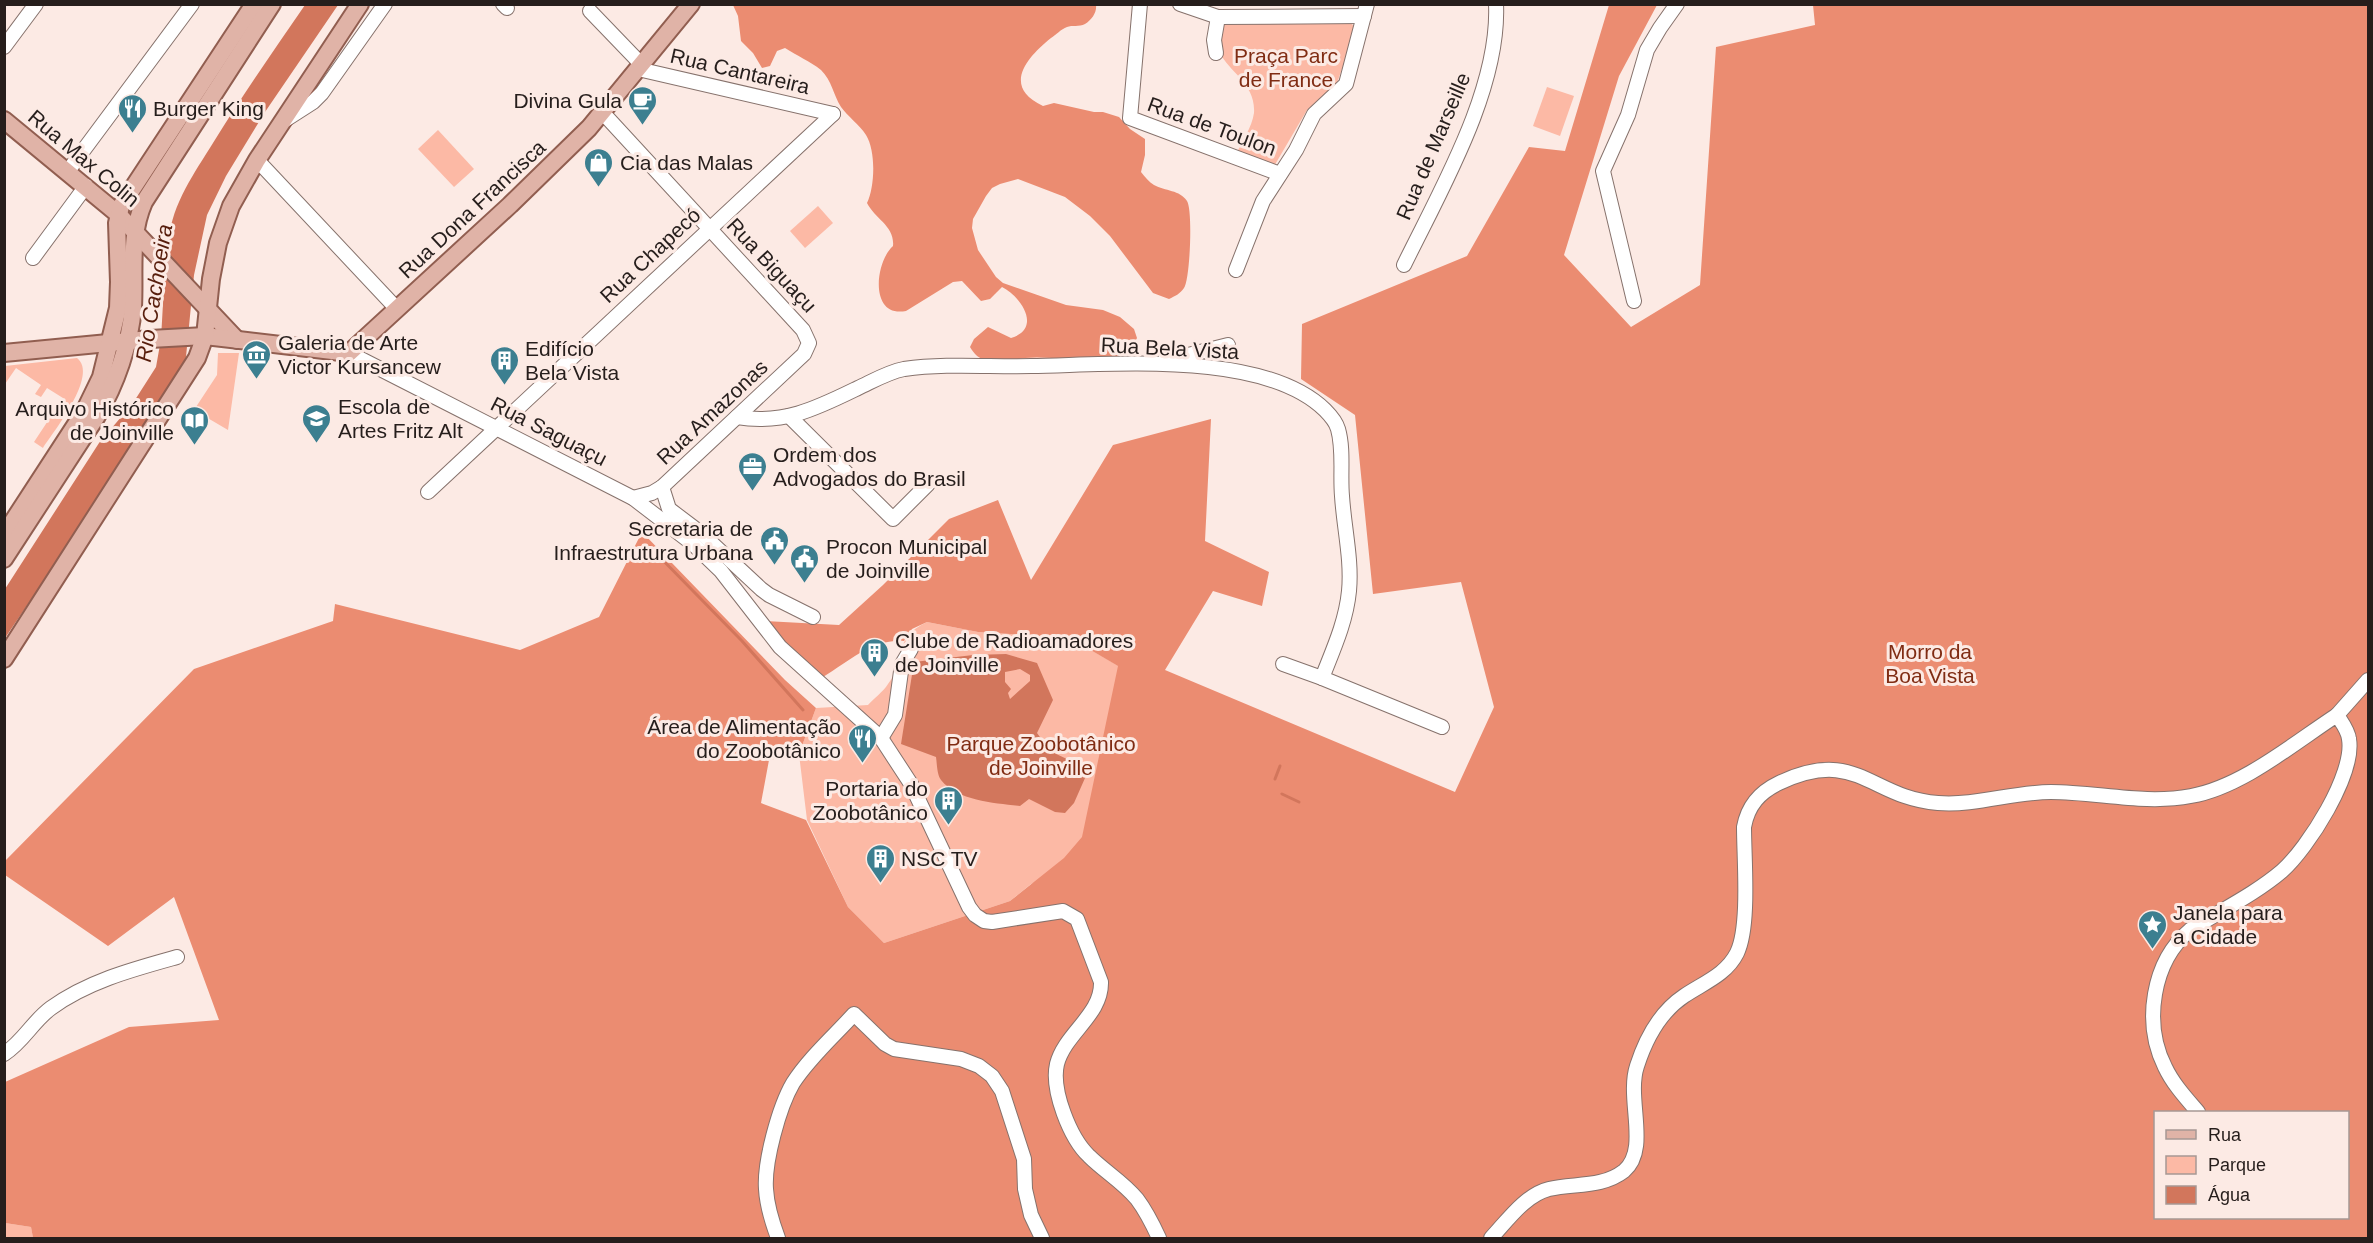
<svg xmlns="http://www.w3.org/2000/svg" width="2373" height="1243" font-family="Helvetica,sans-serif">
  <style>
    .green { fill: #fcb9a5 }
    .forest { fill: #eb8c71; fill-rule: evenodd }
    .water { fill: #d2765c; fill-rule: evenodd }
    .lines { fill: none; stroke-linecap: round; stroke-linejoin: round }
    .stream { stroke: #d2765c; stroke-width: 3 }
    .minor-casing { stroke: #86726c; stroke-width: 16 }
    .major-casing { stroke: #915e50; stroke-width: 20 }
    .minor { stroke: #fff; stroke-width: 14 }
    .major { stroke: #e0b3a7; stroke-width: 16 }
    .labels { text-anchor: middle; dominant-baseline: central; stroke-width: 6; stroke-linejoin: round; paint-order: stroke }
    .park-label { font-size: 21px; fill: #802c13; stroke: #fceae4 }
    .street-label { font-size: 21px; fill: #261e1c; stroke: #fceae4 }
    .poi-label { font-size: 21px; fill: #261e1c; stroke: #fceae4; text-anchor: start }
    .water-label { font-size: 22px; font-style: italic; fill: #571d0c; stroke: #fceae4 }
  </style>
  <rect width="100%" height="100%" fill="#fceae4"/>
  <g class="green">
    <path d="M1350 22 1356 29 1337 83 1307 110 1273 168 1235 156C1242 142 1252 127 1254 113 1256 84 1229 72 1220 53 1217 45 1220 33 1222 25Z"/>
    <path d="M1547 87 1574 96 1560 136 1533 126Z"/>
    <path d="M438 130 474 169 454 187 418 149Z"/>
    <path d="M818 206 833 223 805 248 790 231Z"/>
    <path d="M218 353H239L228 430 194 410 217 375Z"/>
    <path d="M77 358C99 375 54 431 43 448L34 442 63 398 47 388 41 397 35 394 41 385 16 368 5 384V366Z"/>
    <path d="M927 622 978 632 1070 638 1299 770 1031 884 1010 901 884 943 848 907 807 820 799 754 816 708 868 705C874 698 883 692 888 684 907 660 891 639 927 622Z"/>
    <path d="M5 1223 31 1227 33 1238H5Z"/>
  </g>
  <g class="forest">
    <path d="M733 5H1096C1097 12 1092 20 1085 24 1079 27 1072 25 1067 27 1061 29 1056 35 1051 38 1026 58 1002 87 1043 106L1054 103 1094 112H1103L1119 117 1130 129 1145 139V155L1141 172C1145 177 1149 182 1154 185 1165 191 1180 190 1187 201 1193 210 1190 280 1184 288 1180 294 1175 296 1169 299L1153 293 1110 236 1090 216 1065 197 1018 179 1000 184 992 188 986 196 973 219 972 228 978 250 996 277 1003 283 1066 305 1103 310 1120 317 1134 329 1137 338C1133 346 1129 356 1119 359 1096 365 1052 355 1025 358 1012 360 1001 363 988 361 979 359 974 354 970 347L974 339 988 327 1011 338C1042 329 1022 297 1002 287L990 299 981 301 962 281 953 282 906 311C869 318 875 262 893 246 895 226 875 219 867 203 875 186 876 151 866 135 859 124 848 117 841 107 833 94 832 81 821 70 810 61 797 56 785 48L777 51 770 66 762 68 753 53 741 41 738 16Z"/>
    <path d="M1609 5H1657L1619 76 1564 255 1631 327 1700 285 1716 47 1815 25 1813 5H2368V1238H33L31 1227 5 1223V1082L129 1027 219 1020 174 897 108 946 5 875V861L194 669 333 621 335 604 520 650 599 617 642 532 785 680 816 708 799 754 769 760 761 803 806 820 848 907 884 943 1010 901 1064 858 1082 837 1118 666 1070 638 978 632 927 622 912 629 904 641C872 639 850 661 823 677L786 646 765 621 839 625 883 585 949 519 998 500 1031 580 1113 445 1211 419 1205 541 1269 572 1262 606 1213 591 1165 670 1455 792 1494 707 1461 582 1373 594 1355 415 1301 379 1302 324 1467 256 1529 147 1565 151ZM2156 1112H2348V1218H2156Z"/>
  </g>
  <g class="water">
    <path d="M305 5H338L265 112 226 176 207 215 194 275 185 367 182 377 5 638V589L99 443 133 403 156 367 161 339 166 250 163 242 169 239C172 204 195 172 213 143 242 96 274 50 305 5Z"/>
    <path d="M1006 654 1037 663 1053 700 1037 733 1050 751 1071 761 1075 758 1080 768 1089 769 1074 803 1065 813 1055 812 1029 799 1020 806C995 803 958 801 941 780 937 775 937 764 936 757L901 744 914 662 973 655ZM1020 669 1030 675V681L1010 699 1008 693 1011 689 1005 682V672Z"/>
  </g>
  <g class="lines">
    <g class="stream">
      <path d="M650 547 742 641 803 710"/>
      <path d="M1275 779 1280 766"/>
      <path d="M1282 794 1299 802"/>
    </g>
    <defs>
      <g id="minor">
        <path d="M503 4 507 8"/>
        <path d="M1140 4 1130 118 1280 174"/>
        <path d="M1180 4 1218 17 1364 16"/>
        <path d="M590 11 642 65"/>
        <path d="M4 47 36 4"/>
        <path d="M1216 53 1214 40 1218 17"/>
        <path d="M638 69 833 114"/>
        <path d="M603 113 803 330 809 343 804 354 662 487 652 493 633 498"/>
        <path d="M285 120 313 102 322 93 385 4"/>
        <path d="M257 160 397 309"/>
        <path d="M68 171 192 4"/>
        <path d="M33 258 86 186"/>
        <path d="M1404 265C1440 191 1500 89 1496 4"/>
        <path d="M1236 270 1263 201 1296 150 1314 114 1346 84 1367 4"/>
        <path d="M1634 301 1603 171 1628 115 1647 50 1660 28 1677 4"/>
        <path d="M349 353 633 498 693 544 721 571 780 647 881 738 911 784 969 907 975 915 984 921 992 922 1063 911 1077 919 1101 982C1102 1015 1065 1033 1057 1064 1051 1090 1070 1138 1089 1156 1104 1171 1123 1182 1137 1199 1146 1211 1153 1225 1159 1238"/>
        <path d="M1164 361 1228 345"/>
        <path d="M789 416 893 519 928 484"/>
        <path d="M737 417C784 425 817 408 858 388 873 381 888 372 904 369 946 363 990 367 1031 366 1113 365 1263 350 1325 410 1330 415 1336 422 1338 429 1344 450 1340 474 1342 496 1344 528 1352 560 1349 591 1346 622 1333 650 1322 678"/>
        <path d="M662 487 669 509 702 534 761 589 769 595 813 617"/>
        <path d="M428 492 833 114"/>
        <path d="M1283 664 1322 678 1442 727"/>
        <path d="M2337 715 2368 680"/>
        <path d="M881 738 895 715 902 664 911 649"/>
        <path d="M4 1054C23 1042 33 1021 51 1008 88 981 134 969 177 957"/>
        <path d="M778 1238C772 1222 767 1207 766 1189 764 1162 779 1107 793 1083 809 1058 834 1036 854 1014L885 1044 894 1049 961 1059 979 1066 992 1076 1002 1091 1024 1159 1025 1189 1031 1215 1042 1238"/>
        <path d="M1491 1238C1507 1221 1525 1195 1549 1189 1574 1183 1602 1188 1624 1171 1650 1149 1626 1099 1637 1066 1646 1038 1660 1012 1684 996 1703 983 1726 975 1737 953 1750 926 1744 859 1744 827 1748 805 1760 792 1779 783 1857 746 1870 798 1938 803 1976 806 2013 792 2051 792 2097 792 2145 805 2191 796 2242 787 2294 743 2337 715 2342 723 2348 730 2349 739 2355 774 2308 848 2282 871 2255 894 2220 911 2190 930 2152 962 2143 1023 2165 1067 2173 1084 2186 1098 2198 1112"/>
      </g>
      <g id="major">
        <path d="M4 120 118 214 237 340"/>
        <path d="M4 353 150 339 205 336 349 353 510 205 589 128 691 4"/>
        <path d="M4 535 84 412 101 377 118 308 119 282 117 223 121 206 254 4"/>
        <path d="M4 559 97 416C116 384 130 344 133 307 135 270 129 236 144 202L272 4"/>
        <path d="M4 659 197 358 205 336 211 279 218 243 231 206 257 160 360 4"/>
      </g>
    </defs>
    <use href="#minor" class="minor-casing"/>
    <use href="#major" class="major-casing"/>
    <use href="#minor" class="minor"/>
    <use href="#major" class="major"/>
  </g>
  <defs>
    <symbol id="cafe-pin" viewBox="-11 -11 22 30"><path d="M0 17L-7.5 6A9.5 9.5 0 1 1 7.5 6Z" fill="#3c7f90" stroke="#fceae4"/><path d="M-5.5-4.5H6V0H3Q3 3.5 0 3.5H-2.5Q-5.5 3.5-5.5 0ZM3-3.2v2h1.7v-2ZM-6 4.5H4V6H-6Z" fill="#fff"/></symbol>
    <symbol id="restaurant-pin" viewBox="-11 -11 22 30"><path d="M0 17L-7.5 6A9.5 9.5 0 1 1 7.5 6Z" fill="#3c7f90" stroke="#fceae4"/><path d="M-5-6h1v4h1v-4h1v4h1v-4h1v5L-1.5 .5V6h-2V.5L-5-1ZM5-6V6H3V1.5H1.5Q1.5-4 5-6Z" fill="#fff"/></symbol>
    <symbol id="shop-pin" viewBox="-11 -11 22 30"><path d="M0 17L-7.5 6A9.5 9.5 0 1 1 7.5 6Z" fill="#3c7f90" stroke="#fceae4"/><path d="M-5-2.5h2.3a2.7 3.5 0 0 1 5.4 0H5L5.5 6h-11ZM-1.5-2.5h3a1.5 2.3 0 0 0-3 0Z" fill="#fff"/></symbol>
    <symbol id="museum-pin" viewBox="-11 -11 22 30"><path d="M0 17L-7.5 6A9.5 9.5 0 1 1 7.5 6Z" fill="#3c7f90" stroke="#fceae4"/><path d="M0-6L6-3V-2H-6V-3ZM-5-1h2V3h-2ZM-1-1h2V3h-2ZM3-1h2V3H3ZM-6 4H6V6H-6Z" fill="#fff"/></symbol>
    <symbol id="building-pin" viewBox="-11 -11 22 30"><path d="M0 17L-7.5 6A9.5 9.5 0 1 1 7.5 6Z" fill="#3c7f90" stroke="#fceae4"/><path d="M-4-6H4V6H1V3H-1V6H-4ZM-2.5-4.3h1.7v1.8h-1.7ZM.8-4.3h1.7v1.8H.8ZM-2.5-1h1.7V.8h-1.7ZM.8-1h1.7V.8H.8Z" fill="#fff"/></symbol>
    <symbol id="university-pin" viewBox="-11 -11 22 30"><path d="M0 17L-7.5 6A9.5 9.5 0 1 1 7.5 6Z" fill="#3c7f90" stroke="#fceae4"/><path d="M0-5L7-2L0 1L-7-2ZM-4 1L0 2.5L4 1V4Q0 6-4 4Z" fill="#fff"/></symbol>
    <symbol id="library-pin" viewBox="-11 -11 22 30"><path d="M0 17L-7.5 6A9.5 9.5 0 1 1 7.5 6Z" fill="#3c7f90" stroke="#fceae4"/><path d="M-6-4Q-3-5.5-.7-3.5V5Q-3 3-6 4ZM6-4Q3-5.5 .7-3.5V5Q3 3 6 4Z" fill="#fff"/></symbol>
    <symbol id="office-pin" viewBox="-11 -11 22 30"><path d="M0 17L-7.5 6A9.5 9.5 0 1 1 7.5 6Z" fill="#3c7f90" stroke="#fceae4"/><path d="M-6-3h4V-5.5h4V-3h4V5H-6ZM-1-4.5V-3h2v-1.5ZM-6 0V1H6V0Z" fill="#fff"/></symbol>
    <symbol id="civic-pin" viewBox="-11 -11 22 30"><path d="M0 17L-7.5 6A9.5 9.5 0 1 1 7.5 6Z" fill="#3c7f90" stroke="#fceae4"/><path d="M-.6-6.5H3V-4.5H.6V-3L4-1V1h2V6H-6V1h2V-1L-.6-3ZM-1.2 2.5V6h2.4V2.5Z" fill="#fff"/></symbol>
    <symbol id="sight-pin" viewBox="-11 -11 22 30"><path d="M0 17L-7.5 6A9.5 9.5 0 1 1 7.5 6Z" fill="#3c7f90" stroke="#fceae4"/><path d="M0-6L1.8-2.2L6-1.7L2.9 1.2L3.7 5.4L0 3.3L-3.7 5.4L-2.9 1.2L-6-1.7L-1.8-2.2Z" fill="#fff"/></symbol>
  </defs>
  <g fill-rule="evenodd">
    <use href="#cafe-pin" x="626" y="84" width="33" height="45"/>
    <use href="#restaurant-pin" x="116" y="92" width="33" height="45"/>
    <use href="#shop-pin" x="582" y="146" width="33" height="45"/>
    <use href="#museum-pin" x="240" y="338" width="33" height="45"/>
    <use href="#building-pin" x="488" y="344" width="33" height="45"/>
    <use href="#university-pin" x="300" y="402" width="33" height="45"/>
    <use href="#library-pin" x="178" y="404" width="33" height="45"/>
    <use href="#office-pin" x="736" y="450" width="33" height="45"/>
    <use href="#civic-pin" x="758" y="524" width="33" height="45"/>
    <use href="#civic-pin" x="788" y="542" width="33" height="45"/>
    <use href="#building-pin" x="858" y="636" width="33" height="45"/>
    <use href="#restaurant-pin" x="846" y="722" width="33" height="45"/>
    <use href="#building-pin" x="932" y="784" width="33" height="45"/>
    <use href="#building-pin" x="864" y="842" width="33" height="45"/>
    <use href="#sight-pin" x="2136" y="908" width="33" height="45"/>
  </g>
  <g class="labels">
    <g class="park-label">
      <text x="1286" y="55">Praça Parc<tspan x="1286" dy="24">de France</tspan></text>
      <text x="1930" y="651">Morro da<tspan x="1930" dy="24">Boa Vista</tspan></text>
      <text x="1041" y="743">Parque Zoobotânico<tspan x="1041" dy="24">de Joinville</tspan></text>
    </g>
    <g class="street-label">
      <text transform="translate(740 71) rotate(13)">Rua Cantareira</text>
      <text transform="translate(1212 126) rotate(20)">Rua de Toulon</text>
      <text transform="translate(1433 146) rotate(-67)">Rua de Marseille</text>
      <text transform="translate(84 158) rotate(40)">Rua Max Colin</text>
      <text transform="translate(472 209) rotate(-43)">Rua Dona Francisca</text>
      <text transform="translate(650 255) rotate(-43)">Rua Chapecó</text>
      <text transform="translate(772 265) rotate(47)">Rua Biguaçu</text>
      <text transform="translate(1170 348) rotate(3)">Rua Bela Vista</text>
      <text transform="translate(712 412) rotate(-43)">Rua Amazonas</text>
      <text transform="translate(549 431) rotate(27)">Rua Saguaçu</text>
    </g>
    <g class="poi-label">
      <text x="622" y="100" text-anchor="end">Divina Gula</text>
      <text x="153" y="108">Burger King</text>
      <text x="620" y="162">Cia das Malas</text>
      <text x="278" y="342">Galeria de Arte<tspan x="278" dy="24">Victor Kursancew</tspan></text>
      <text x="525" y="348">Edifício<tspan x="525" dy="24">Bela Vista</tspan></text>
      <text x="338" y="406">Escola de<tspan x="338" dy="24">Artes Fritz Alt</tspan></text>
      <text x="174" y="408" text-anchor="end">Arquivo Histórico<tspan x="174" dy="24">de Joinville</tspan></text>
      <text x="773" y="454">Ordem dos<tspan x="773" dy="24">Advogados do Brasil</tspan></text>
      <text x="753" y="528" text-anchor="end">Secretaria de<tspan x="753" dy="24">Infraestrutura Urbana</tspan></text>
      <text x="826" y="546">Procon Municipal<tspan x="826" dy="24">de Joinville</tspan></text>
      <text x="895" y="640">Clube de Radioamadores<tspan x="895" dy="24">de Joinville</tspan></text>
      <text x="841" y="726" text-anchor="end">Área de Alimentação<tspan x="841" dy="24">do Zoobotânico</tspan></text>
      <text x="928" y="788" text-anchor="end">Portaria do<tspan x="928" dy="24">Zoobotânico</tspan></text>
      <text x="901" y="858">NSC TV</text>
      <text x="2173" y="912">Janela para<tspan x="2173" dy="24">a Cidade</tspan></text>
    </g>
    <g class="water-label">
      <text transform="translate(154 293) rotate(-81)">Rio Cachoeira</text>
    </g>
  </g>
  <rect width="2373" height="1243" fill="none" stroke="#261e1c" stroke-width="12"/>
  <rect x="2154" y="1111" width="195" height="108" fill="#fceae4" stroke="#a69894" stroke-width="1.5"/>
  <rect x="2166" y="1130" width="30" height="9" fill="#e0b3a7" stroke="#a69894" stroke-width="1.5"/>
  <text x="2208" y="1141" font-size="18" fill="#261e1c">Rua</text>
  <rect x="2166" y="1156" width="30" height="18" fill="#fcb9a5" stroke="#a69894" stroke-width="1.5"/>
  <text x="2208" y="1171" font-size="18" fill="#261e1c">Parque</text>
  <rect x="2166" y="1186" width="30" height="18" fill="#d2765c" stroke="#a69894" stroke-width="1.5"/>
  <text x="2208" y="1201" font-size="18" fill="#261e1c">Água</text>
</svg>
